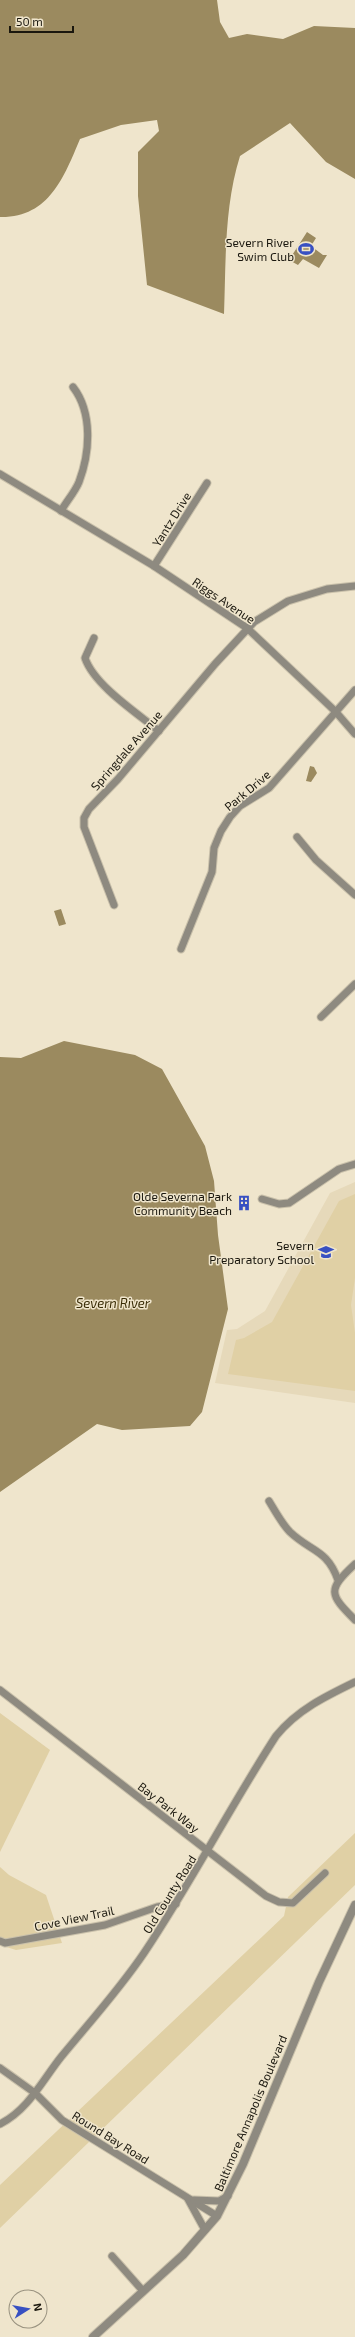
<svg xmlns="http://www.w3.org/2000/svg" width="355" height="2337" font-family="'Exo 2',sans-serif">
  <style>
    .built { fill: #e6d9ba }
    .green { fill: #e0d0a5 }
    .water { fill: #9b8a5f }
    .lines { fill: none; stroke-linecap: round; stroke-linejoin: round }
    .minor-casing { stroke: #c9c0aa; stroke-width: 9 }
    .tertiary-casing { stroke: #c9c0aa; stroke-width: 10 }
    .minor { stroke: #8e8a80; stroke-width: 7 }
    .tertiary { stroke: #8e8a80; stroke-width: 8 }
    .labels { text-anchor: middle; dominant-baseline: central; stroke-width: 3; stroke-linejoin: round; paint-order: stroke }
    .poi-label { font-size: 12px; fill: #1a170e; stroke: #efe5cc; text-anchor: end }
    .street-label { font-size: 12px; fill: #1a170e; stroke: #efe5cc }
    .water-label { font-size: 13px; font-style: italic; fill: #392c06; stroke: #efe5cc }
  </style>
  <rect width="100%" height="100%" fill="#efe5cc"/>
  <path class="built" d="M355 1182V1403L215 1383 227 1330 237 1329 265 1311 330 1193Z"/>
  <g class="green">
    <path d="M355 1194V1278L351 1305 355 1333V1391L228 1374 236 1340 244 1338 272 1322 339 1201Z"/>
    <path d="M0 1713 50 1750 0 1852Z"/>
    <path d="M355 1833V1885L0 2228V2185L284 1916 288 1897Z"/>
    <path d="M0 1867 9 1875 46 1895 62 1943 16 1950 0 1945Z"/>
  </g>
  <g class="water">
    <path d="M0 0H217L220 22 229 38 247 34 283 39 314 26 355 28V179L326 162 290 123 240 156C224 207 226 262 224 314L147 285 138 196V152L159 131 157 120 121 125 80 139C64 177 49 218 0 217Z"/>
    <path d="M307 232 316 238 311 246 323 255H327L319 268 303 259 298 265 289 260Z"/>
    <path d="M310 766 314 767 317 773 311 782 306 781Z"/>
    <path d="M61 909 66 924 59 926 54 911Z"/>
    <path d="M64 1041 135 1055 162 1069 205 1146 214 1181 218 1235 228 1309 202 1412 190 1426 122 1430 97 1424 0 1492V1057L21 1058Z"/>
  </g>
  <g class="lines">
    <defs>
      <g id="minor">
        <path d="M0 474 154 566 247 628 335 711 355 734"/>
        <path d="M61 511C66 502 75 492 79 482 90 453 93 413 73 387"/>
        <path d="M154 566 207 483"/>
        <path d="M94 638 85 658C94 685 137 713 159 731"/>
        <path d="M297 837 316 860 355 895"/>
        <path d="M114 905 84 827V818L89 809 118 779 215 664 254 622 288 601 327 589 355 586"/>
        <path d="M181 949 212 872 214 848 221 831 230 817 240 806 269 788 355 690"/>
        <path d="M321 1017 355 984"/>
        <path d="M262 1199 279 1204 289 1203 339 1169 355 1164"/>
        <path d="M269 1501C275 1511 282 1524 290 1532 311 1552 327 1549 338 1580"/>
        <path d="M355 1564C327 1590 329 1594 355 1620"/>
        <path d="M0 1690 266 1896 279 1902 293 1903 325 1873"/>
        <path d="M0 1941 5 1943 105 1925 157 1907 176 1904"/>
        <path d="M0 2068 35 2093 62 2120 217 2216"/>
        <path d="M0 2124C28 2110 42 2081 61 2057 89 2023 119 1990 144 1953 191 1883 230 1807 276 1736 297 1710 326 1696 355 1682"/>
        <path d="M188 2199 205 2230"/>
        <path d="M194 2200 219 2201 228 2196"/>
        <path d="M112 2256 143 2291"/>
      </g>
      <path id="tertiary" d="M93 2337 183 2255 217 2216 243 2164 319 1982 355 1905"/>
    </defs>
    <use href="#minor" class="minor-casing"/>
    <use href="#tertiary" class="tertiary-casing"/>
    <use href="#minor" class="minor"/>
    <use href="#tertiary" class="tertiary"/>
  </g>
  <defs>
    <symbol id="stadium-bare" viewBox="-9 -9 18 18"><path d="M0-5a6.5 5 0 1 0 0 10a6.5 5 0 1 0 0-10ZM-3.5-1.8h7v3.6h-7Z" fill="#3850c2" stroke="#efe5cc" stroke-width="2.5" paint-order="stroke"/></symbol>
    <symbol id="building-bare" viewBox="-9 -9 18 18"><path d="M-4-6H4V6H1V3H-1V6H-4ZM-2.5-4.3h1.7v1.8h-1.7ZM.8-4.3h1.7v1.8H.8ZM-2.5-1h1.7V.8h-1.7ZM.8-1h1.7V.8H.8Z" fill="#3850c2" stroke="#efe5cc" stroke-width="2.5" paint-order="stroke"/></symbol>
    <symbol id="school-bare" viewBox="-9 -9 18 18"><path d="M0-5L7-2L0 1L-7-2ZM-4 1L0 2.5L4 1V4Q0 6-4 4Z" fill="#3850c2" stroke="#efe5cc" stroke-width="2.5" paint-order="stroke"/></symbol>
  </defs>
  <g fill-rule="evenodd">
    <use href="#stadium-bare" x="295" y="238" width="22" height="22"/>
    <use href="#building-bare" x="233" y="1192" width="22" height="22"/>
    <use href="#school-bare" x="315" y="1241" width="22" height="22"/>
  </g>
  <g class="labels">
    <g class="poi-label">
      <text x="294" y="242">Severn River<tspan x="294" dy="14">Swim Club</tspan></text>
      <text x="232" y="1196">Olde Severna Park<tspan x="232" dy="14">Community Beach</tspan></text>
      <text x="314" y="1245">Severn<tspan x="314" dy="14">Preparatory School</tspan></text>
    </g>
    <g class="street-label">
      <text transform="translate(171 519) rotate(-58)">Yantz Drive</text>
      <text transform="translate(224 600) rotate(34)">Riggs Avenue</text>
      <text transform="translate(126 750) rotate(-49)">Springdale Avenue</text>
      <text transform="translate(247 790) rotate(-40)">Park Drive</text>
      <text transform="translate(169 1807) rotate(38)">Bay Park Way</text>
      <text transform="translate(169 1894) rotate(-58)">Old County Road</text>
      <text transform="translate(74 1918) rotate(-12)">Cove View Trail</text>
      <text transform="translate(250 2113) rotate(-67)">Baltimore Annapolis Boulevard</text>
      <text transform="translate(111 2137) rotate(32)">Round Bay Road</text>
    </g>
    <g class="water-label">
      <text x="113" y="1303">Severn River</text>
    </g>
  </g>
  <g transform="translate(28 2309) rotate(79)"><circle r="19" fill="#efe5cc" stroke="#9a9380"/>
  <path d="M0-3L7 15L0 10L-7 15Z" fill="#3850c2"/>
  <text y="-6" font-size="11" font-weight="bold" text-anchor="middle" fill="#1a170e">N</text>
  </g>
  <path d="M10 26v6h63v-6" fill="none" stroke="#1a170e" stroke-width="2"/>
  <text x="16" y="26" font-size="12" fill="#1a170e" stroke="#efe5cc" stroke-width="3" paint-order="stroke">50 m</text>
</svg>
